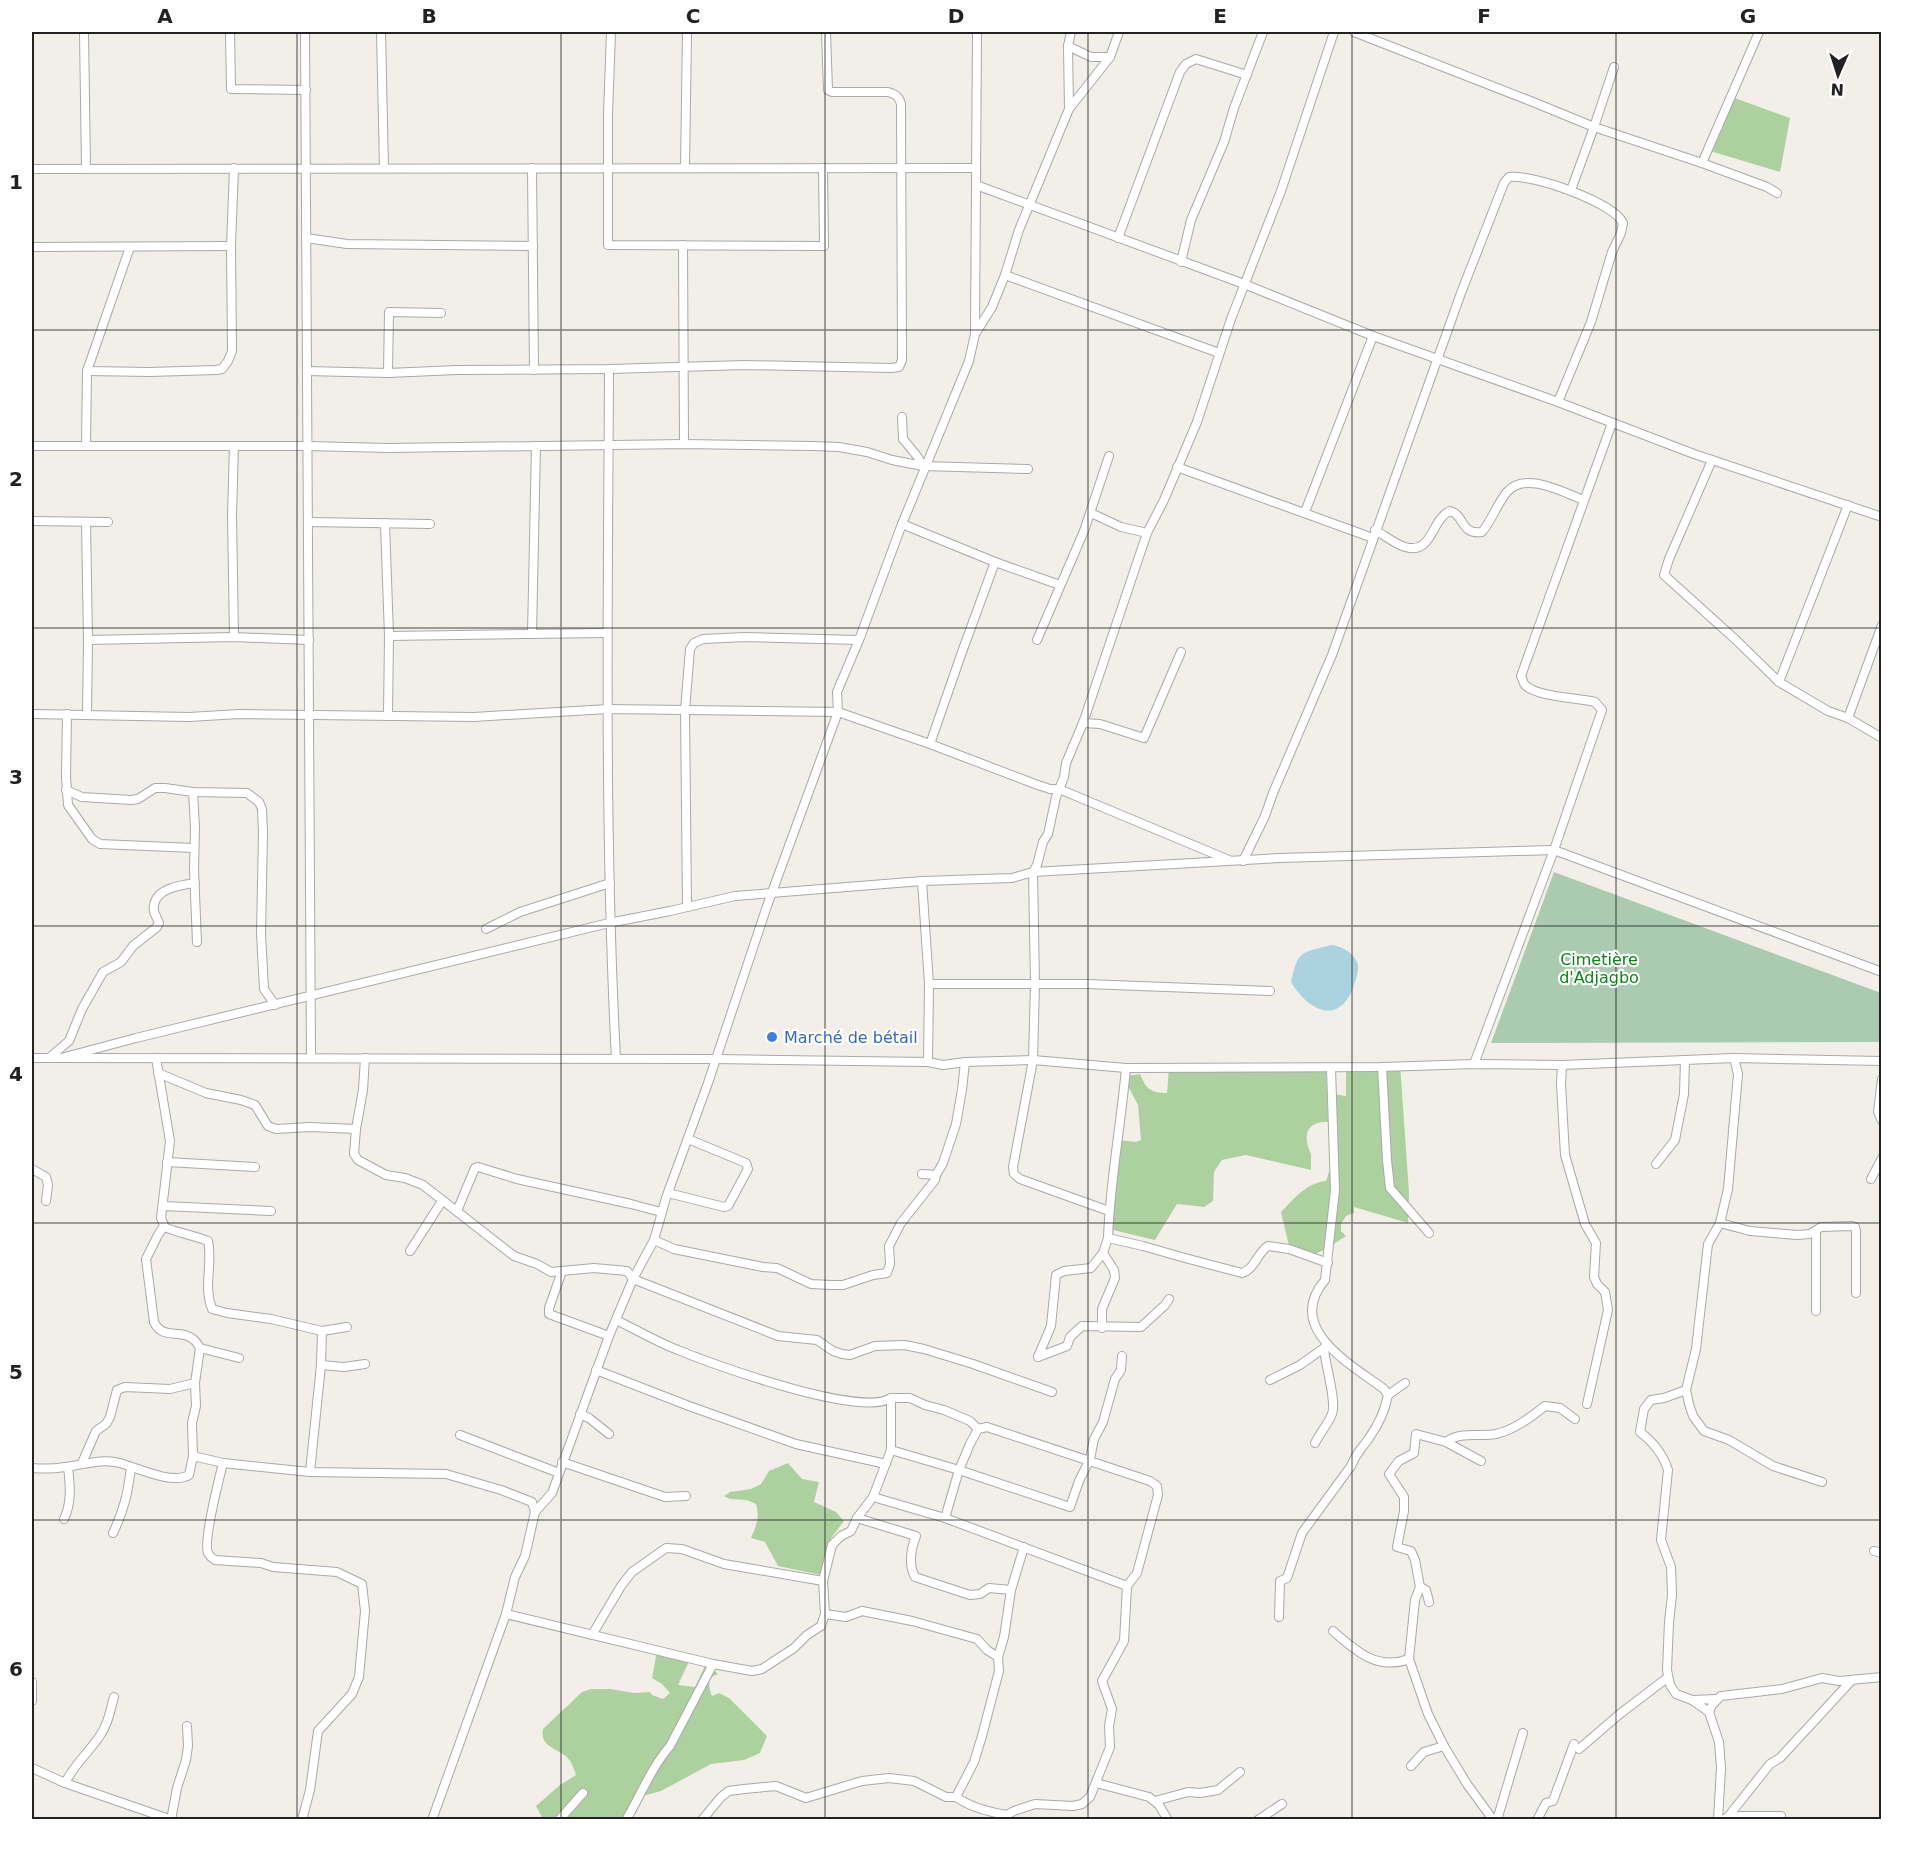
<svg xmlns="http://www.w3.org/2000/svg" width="1913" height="1851" font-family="'DejaVu Sans',sans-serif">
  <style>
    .forest { fill: #add19e }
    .cemetery { fill: #aacbaf }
    .water { fill: #aad3df }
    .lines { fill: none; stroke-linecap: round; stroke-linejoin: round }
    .minor-casing { stroke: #a9a9a9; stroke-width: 10 }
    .minor { stroke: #fff; stroke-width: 8 }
    .grid { fill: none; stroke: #222; stroke-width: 1.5; stroke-opacity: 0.55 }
    .shop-dot { fill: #3f7fe0; stroke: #fff; stroke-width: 2 }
    .labels { text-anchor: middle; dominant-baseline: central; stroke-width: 4.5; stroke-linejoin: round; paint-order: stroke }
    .park-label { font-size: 16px; fill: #0c8416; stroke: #fff }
    .shop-label { font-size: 16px; fill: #366cbe; stroke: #fff; text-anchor: start }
    .neatline { fill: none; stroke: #222; stroke-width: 2 }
    .grid-label { font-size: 20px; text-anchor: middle; font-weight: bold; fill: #222 }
  </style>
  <rect width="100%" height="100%" fill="#f2efe9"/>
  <g class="forest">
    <path d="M1732 97 1790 118 1780 172 1710 151Z"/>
    <path d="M1277 1063 1322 1064 1326 1069 1328 1122C1315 1121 1305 1127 1307 1141 1307 1146 1310 1150 1311 1155 1311 1160 1311 1165 1311 1170L1246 1155 1222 1160 1214 1172 1213 1201 1204 1207 1177 1204 1155 1240 1109 1229 1117 1140 1136 1142 1141 1140 1138 1105 1127 1084V1076L1140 1074C1146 1089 1151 1093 1167 1093L1169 1067Z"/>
    <path d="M1346 1063 1400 1064 1409 1193 1408 1223 1354 1207V1213L1346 1216 1341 1224V1231L1346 1236 1328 1248 1313 1255 1289 1246 1281 1212C1295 1198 1306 1183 1326 1181L1334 1157 1333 1094 1346 1096Z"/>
    <path d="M788 1463 802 1479 819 1482 814 1502 836 1512 844 1521 831 1538 821 1575 778 1566 765 1542 751 1538C756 1526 760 1518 756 1504 743 1496 735 1503 724 1496L730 1492 751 1489 761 1484 769 1471Z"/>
    <path d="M657 1651 690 1659 678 1685 695 1687 705 1666 712 1668 718 1674C716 1675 713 1676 712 1677 707 1682 710 1691 712 1696L719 1693 729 1698 767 1736 760 1753 744 1760 711 1764 661 1791 635 1798 624 1819H543L536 1806 560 1785 576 1775C573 1766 571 1759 563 1754 553 1747 540 1745 543 1729L582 1692 591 1689H611L634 1693 650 1692 652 1695 663 1699 670 1693 662 1684 652 1678Z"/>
  </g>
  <path class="cemetery" d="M1554 872 1881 993V1042L1491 1043Z"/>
  <path class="water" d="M1331 945C1341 946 1353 952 1357 962 1360 970 1356 978 1354 985 1340 1027 1308 1011 1291 982 1298 950 1301 953 1331 945Z"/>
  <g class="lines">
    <defs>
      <g id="minor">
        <path d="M84 32 86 168"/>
        <path d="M230 32 231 89 306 90"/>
        <path d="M305 32 311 1058"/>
        <path d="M381 32 384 168"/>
        <path d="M611 32 608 115V245L824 246 823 168"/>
        <path d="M1071 32 1068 46 1091 57H1110"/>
        <path d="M1354 32 1533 102 1594 127 1702 163 1767 187 1777 193"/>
        <path d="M1068 46 1069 109"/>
        <path d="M1702 163 1759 32"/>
        <path d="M532 168 534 370"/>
        <path d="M685 168 687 32"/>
        <path d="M32 169 976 168"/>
        <path d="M976 185 1244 284 1373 336 1558 402 1694 454 1882 517"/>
        <path d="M1571 190 1594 127 1614 67"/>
        <path d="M306 238 347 244 533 246"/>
        <path d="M1118 238 1180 72 1186 64 1196 59 1247 75"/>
        <path d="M683 245 684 444"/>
        <path d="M32 247 231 246"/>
        <path d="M1181 262 1191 220 1224 142 1234 108 1263 32"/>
        <path d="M1005 275 1219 353"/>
        <path d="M975 333 977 32"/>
        <path d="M609 369C608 599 604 829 616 1059"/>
        <path d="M87 371 150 372 216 370 222 369 228 361 232 351 231 246 234 168"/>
        <path d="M307 371 388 373 457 370 609 369 745 365 891 368 899 367 902 360 901 104C899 96 895 94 888 92H832L828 90 826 32"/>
        <path d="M388 373 389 312 441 313"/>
        <path d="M902 417 903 439 917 456 923 466"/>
        <path d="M32 446H308L388 448 684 444 812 446 839 447 867 452 892 460 923 466 1028 469"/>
        <path d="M86 446 87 371 130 247"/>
        <path d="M234 446 232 515 234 637"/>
        <path d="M1712 460 1669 559 1664 575 1736 640 1779 682 1828 711 1848 718 1882 738"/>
        <path d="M1177 467 1373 538"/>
        <path d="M1305 512 1373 336"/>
        <path d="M1091 513 1121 527 1147 533"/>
        <path d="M32 521 108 522"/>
        <path d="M86 522 88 640 87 714"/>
        <path d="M308 522 430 524"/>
        <path d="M385 523 389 636 388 716"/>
        <path d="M902 524 995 562 1060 585"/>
        <path d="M1375 530C1384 535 1395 544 1405 547 1433 555 1431 519 1450 511 1465 515 1460 535 1482 532 1492 520 1497 504 1507 492 1525 471 1563 492 1583 500"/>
        <path d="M532 634 536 446"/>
        <path d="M389 636 606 633"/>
        <path d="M88 640 234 637 309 640"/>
        <path d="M1037 640 1084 531 1109 456"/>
        <path d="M1779 682 1848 505"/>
        <path d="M32 714 189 717 239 714 474 717 608 709 838 712 930 744 1035 784 1050 789H1059L1229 860"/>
        <path d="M67 714 66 777 68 805 92 839 100 844 194 848"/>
        <path d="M1848 718 1882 625"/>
        <path d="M1083 723 1100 724 1144 738 1181 652"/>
        <path d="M930 744 962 652 995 562"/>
        <path d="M66 790 82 797 131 800 138 799 155 788H165L193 792 247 793 259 802 262 809 263 832 261 934 264 989 275 1005"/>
        <path d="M193 792 195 827 194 870 197 942"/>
        <path d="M1243 861 1265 816 1273 793 1332 655 1461 293 1504 183 1509 177C1532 174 1613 202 1623 223L1621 233 1612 252 1591 322 1558 402"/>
        <path d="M922 881 929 984 928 1062"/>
        <path d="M687 907 685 710 690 649 694 643 703 639 745 637 859 640"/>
        <path d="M486 929 520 912 610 883"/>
        <path d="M929 984H1087L1270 991"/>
        <path d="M32 1058 715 1059 928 1062 943 1065 965 1062 1033 1060 1126 1068 1382 1067 1474 1064 1562 1065 1734 1058 1882 1061"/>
        <path d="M49 1058 69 1041 82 1009 103 972 121 962 133 946 157 927 159 923C157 917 152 912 154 905 157 888 181 885 195 883"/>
        <path d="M61 1058 136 1038 609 923 670 911 735 896 922 881 1012 878 1033 872 1280 858 1554 850 1882 972"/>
        <path d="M156 1058 170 1141 161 1218C162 1220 164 1226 165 1227 168 1230 199 1237 208 1241 213 1264 203 1285 212 1309L227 1313 271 1319 322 1331 347 1327"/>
        <path d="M365 1058 363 1090 356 1129 354 1154 358 1160 386 1175 405 1178 423 1185 514 1256 537 1264 551 1272 594 1268 627 1271 633 1279 778 1336 817 1340 833 1351 842 1354 850 1355 875 1346 904 1345 924 1349 973 1364 1052 1392"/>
        <path d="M1734 1058 1738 1074 1728 1189 1720 1223 1708 1244 1696 1349 1686 1390 1689 1404 1693 1416 1704 1431 1729 1440 1773 1466 1822 1482"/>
        <path d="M1474 1064 1554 850 1602 710 1595 702C1579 698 1536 697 1525 685 1523 683 1523 679 1521 676L1612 423"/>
        <path d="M1562 1065 1561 1084 1565 1155 1585 1224 1596 1243 1594 1277 1597 1284 1605 1292 1608 1310 1587 1404"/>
        <path d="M1382 1067 1387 1160 1390 1188 1429 1233"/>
        <path d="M1126 1068C1121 1125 1110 1181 1108 1238L1143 1246 1185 1258 1242 1273C1255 1269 1257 1253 1268 1246L1289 1249 1328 1263"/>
        <path d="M158 1073 206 1093 241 1100 255 1105 268 1126 276 1129 310 1127 356 1129"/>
        <path d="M1882 1079 1878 1112 1882 1121"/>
        <path d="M167 1162 255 1167"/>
        <path d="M1656 1164 1675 1140 1684 1094 1685 1060"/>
        <path d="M32 1169 46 1177 48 1185 46 1201"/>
        <path d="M922 1174 936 1175 943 1163 956 1124 962 1090 965 1062"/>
        <path d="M1871 1179 1882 1158"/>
        <path d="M668 1193 724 1207 728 1206 748 1169 746 1163 688 1139"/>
        <path d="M163 1206 271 1211"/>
        <path d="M457 1211 475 1168 478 1167 517 1179 631 1204 661 1212"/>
        <path d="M1109 1211 1020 1179 1014 1174 1013 1167 1033 1060 1035 984 1033 872 1037 865 1043 842 1048 834 1056 797 1064 777 1066 763 1083 723 1147 533 1164 500 1197 422 1231 319 1281 191 1334 32"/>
        <path d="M1720 1223 1750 1231 1797 1235 1810 1234 1821 1227 1852 1226 1855 1227 1856 1231V1293"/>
        <path d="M1816 1231V1311"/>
        <path d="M654 1240 674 1249 763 1267 777 1268 811 1284 832 1285H843L873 1275 887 1273 890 1264 889 1246 901 1223 935 1180 936 1175"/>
        <path d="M410 1251 442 1201"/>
        <path d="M562 1271 549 1308V1314L609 1336"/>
        <path d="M616 1320C637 1330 657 1342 678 1350 714 1365 861 1418 891 1398V1450"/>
        <path d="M1102 1328V1309L1115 1278 1114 1270 1103 1253"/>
        <path d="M200 1348 239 1358"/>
        <path d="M1038 1357 1051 1326 1056 1275 1064 1271 1091 1268 1103 1253 1108 1238"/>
        <path d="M1038 1357 1067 1346 1070 1337 1082 1326 1141 1327 1165 1305 1169 1299"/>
        <path d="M321 1365 344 1367 365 1364"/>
        <path d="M596 1370 689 1406 796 1444 886 1464"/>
        <path d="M1270 1380 1300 1365 1324 1348"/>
        <path d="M1686 1390 1664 1398 1651 1400 1644 1409 1640 1432C1653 1442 1663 1454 1668 1470L1661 1540 1671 1567 1672 1595 1669 1622 1667 1670 1670 1685 1676 1694 1692 1700 1709 1712"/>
        <path d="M1388 1395 1405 1383"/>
        <path d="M891 1398H910L925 1405 944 1410 970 1421 978 1429"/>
        <path d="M580 1414 589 1418 609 1434"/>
        <path d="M460 1435 559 1473"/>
        <path d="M1446 1442C1461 1431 1478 1437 1496 1434 1514 1430 1531 1417 1545 1406L1560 1408 1575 1419"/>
        <path d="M1315 1443C1320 1433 1328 1424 1332 1414 1337 1401 1325 1365 1324 1348L1326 1345"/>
        <path d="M193 1456 223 1463 310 1472 446 1474 501 1490 532 1502 535 1512"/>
        <path d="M1481 1461 1446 1442 1416 1434 1414 1453 1399 1461 1389 1474 1404 1497V1511L1397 1547 1411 1551 1415 1560 1420 1587 1415 1600 1409 1659 1428 1714 1444 1746 1467 1784 1491 1817 1496 1820"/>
        <path d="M562 1462 665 1497 686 1496"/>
        <path d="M82 1463 96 1431 106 1424 110 1417 117 1390 125 1387 170 1389 195 1383"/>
        <path d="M223 1463C219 1479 203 1541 208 1553 210 1557 212 1558 215 1560L261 1563 273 1567 337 1572 362 1584 365 1611 359 1677 352 1694 318 1731 310 1790 302 1820"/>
        <path d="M32 1468C43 1469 53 1469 65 1467 83 1465 102 1458 120 1463 137 1468 173 1485 189 1475L193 1456 192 1423 196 1406 195 1383 200 1348C198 1345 197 1342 194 1340 181 1328 163 1341 154 1322L146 1259 158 1235 164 1226"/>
        <path d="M310 1472 321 1365 322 1331"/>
        <path d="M873 1497 945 1518 1127 1586"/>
        <path d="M857 1518 916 1536C911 1549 908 1564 915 1577L970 1595 980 1594 989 1588 1011 1590"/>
        <path d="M64 1519C72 1503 70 1484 68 1467"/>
        <path d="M113 1533C124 1510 128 1493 131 1467"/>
        <path d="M1874 1551 1882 1553"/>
        <path d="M1420 1587 1426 1590 1429 1602"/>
        <path d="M506 1614 713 1664 752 1671 762 1669 794 1648 807 1635 821 1626 825 1614 823 1581 832 1545 841 1536 851 1531 857 1518 873 1497 891 1450 959 1470 1070 1507 1079 1481 1090 1459 1094 1439 1103 1422 1115 1379 1121 1370 1122 1356"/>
        <path d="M825 1614 846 1617 862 1611 912 1621 977 1639 987 1650 998 1657"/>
        <path d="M1279 1617 1280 1581 1287 1578 1302 1533 1351 1466C1357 1451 1361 1450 1369 1438 1379 1424 1385 1411 1388 1395L1384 1389C1350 1364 1284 1328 1325 1280L1335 1190 1331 1068"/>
        <path d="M1333 1631C1356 1651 1377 1671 1409 1659"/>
        <path d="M592 1635 621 1586 632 1572 666 1548 682 1549 724 1564 823 1581"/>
        <path d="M32 1682V1701"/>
        <path d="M1692 1700 1717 1699"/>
        <path d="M1579 1749 1621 1713 1667 1678"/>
        <path d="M1411 1766 1424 1752 1444 1746"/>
        <path d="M32 1768 65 1783 172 1820"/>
        <path d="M65 1783C74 1765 88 1753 99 1737 108 1725 110 1711 114 1697"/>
        <path d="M1096 1783 1149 1797 1159 1805 1168 1820"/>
        <path d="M956 1797 974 1762 982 1736 999 1671 998 1657 1004 1637 1011 1590 1024 1547"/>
        <path d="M1155 1801 1188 1792 1200 1793 1218 1790 1240 1772"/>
        <path d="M1727 1818 1770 1764 1780 1758 1852 1680"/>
        <path d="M1724 1819 1740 1816H1781"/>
        <path d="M171 1820 177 1788 186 1760 188 1746 187 1726"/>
        <path d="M432 1820 506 1614 515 1577 525 1556 535 1512 552 1493 609 1336 633 1279 654 1240 666 1198 708 1083 767 906 838 712 837 692 859 640 902 524 969 361 975 334 992 307 1005 275 1019 230 1069 109 1110 57 1119 32"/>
        <path d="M559 1820 583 1793"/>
        <path d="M626 1820C641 1795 651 1768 670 1746L713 1664"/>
        <path d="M702 1820 721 1797 729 1791 744 1789 776 1786 806 1798 862 1781 889 1778 914 1781 946 1797H956C970 1807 989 1812 1007 1815L1014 1811 1035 1804 1073 1806 1082 1804 1090 1797 1110 1747 1109 1726 1112 1709 1102 1681 1124 1641 1127 1586 1137 1573 1158 1495 1157 1486 1150 1481 987 1427 978 1429 970 1444 959 1470 945 1518"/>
        <path d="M1258 1820 1282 1804"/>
        <path d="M1497 1820 1523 1733"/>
        <path d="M1537 1820 1546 1803 1553 1801 1574 1744"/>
        <path d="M1718 1820 1721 1768 1719 1742 1709 1712 1712 1705 1721 1696 1782 1689 1822 1678 1839 1681 1882 1677"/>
      </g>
    </defs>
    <use href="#minor" class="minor-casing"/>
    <use href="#minor" class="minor"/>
  </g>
  <path class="grid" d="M297 32V1820M561 32V1820M825 32V1820M1088 32V1820M1352 32V1820M1616 32V1820M32 330H1882M32 628H1882M32 926H1882M32 1223H1882M32 1520H1882"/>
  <circle class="shop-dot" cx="772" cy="1037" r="6"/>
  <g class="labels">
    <g class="park-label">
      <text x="1599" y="959">Cimetière<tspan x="1599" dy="18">d'Adjagbo</tspan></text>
    </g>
    <g class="shop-label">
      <text x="784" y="1037">Marché de bétail</text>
    </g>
  </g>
  <rect width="1913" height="1851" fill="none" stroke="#ffffff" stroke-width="66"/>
  <g transform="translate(1838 75) rotate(183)" stroke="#ffffff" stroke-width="4.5" paint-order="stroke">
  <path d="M0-4.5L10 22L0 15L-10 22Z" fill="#222222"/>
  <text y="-9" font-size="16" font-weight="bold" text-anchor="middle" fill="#222222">N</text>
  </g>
  <rect x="33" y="33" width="1847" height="1785" class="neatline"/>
  <g class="grid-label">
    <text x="165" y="23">A</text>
    <text x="429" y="23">B</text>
    <text x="693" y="23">C</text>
    <text x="956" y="23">D</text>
    <text x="1220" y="23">E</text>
    <text x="1484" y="23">F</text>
    <text x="1748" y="23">G</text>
    <text x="16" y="189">1</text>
    <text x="16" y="486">2</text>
    <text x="16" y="784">3</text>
    <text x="16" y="1081">4</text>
    <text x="16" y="1379">5</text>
    <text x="16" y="1676">6</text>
  </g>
</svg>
